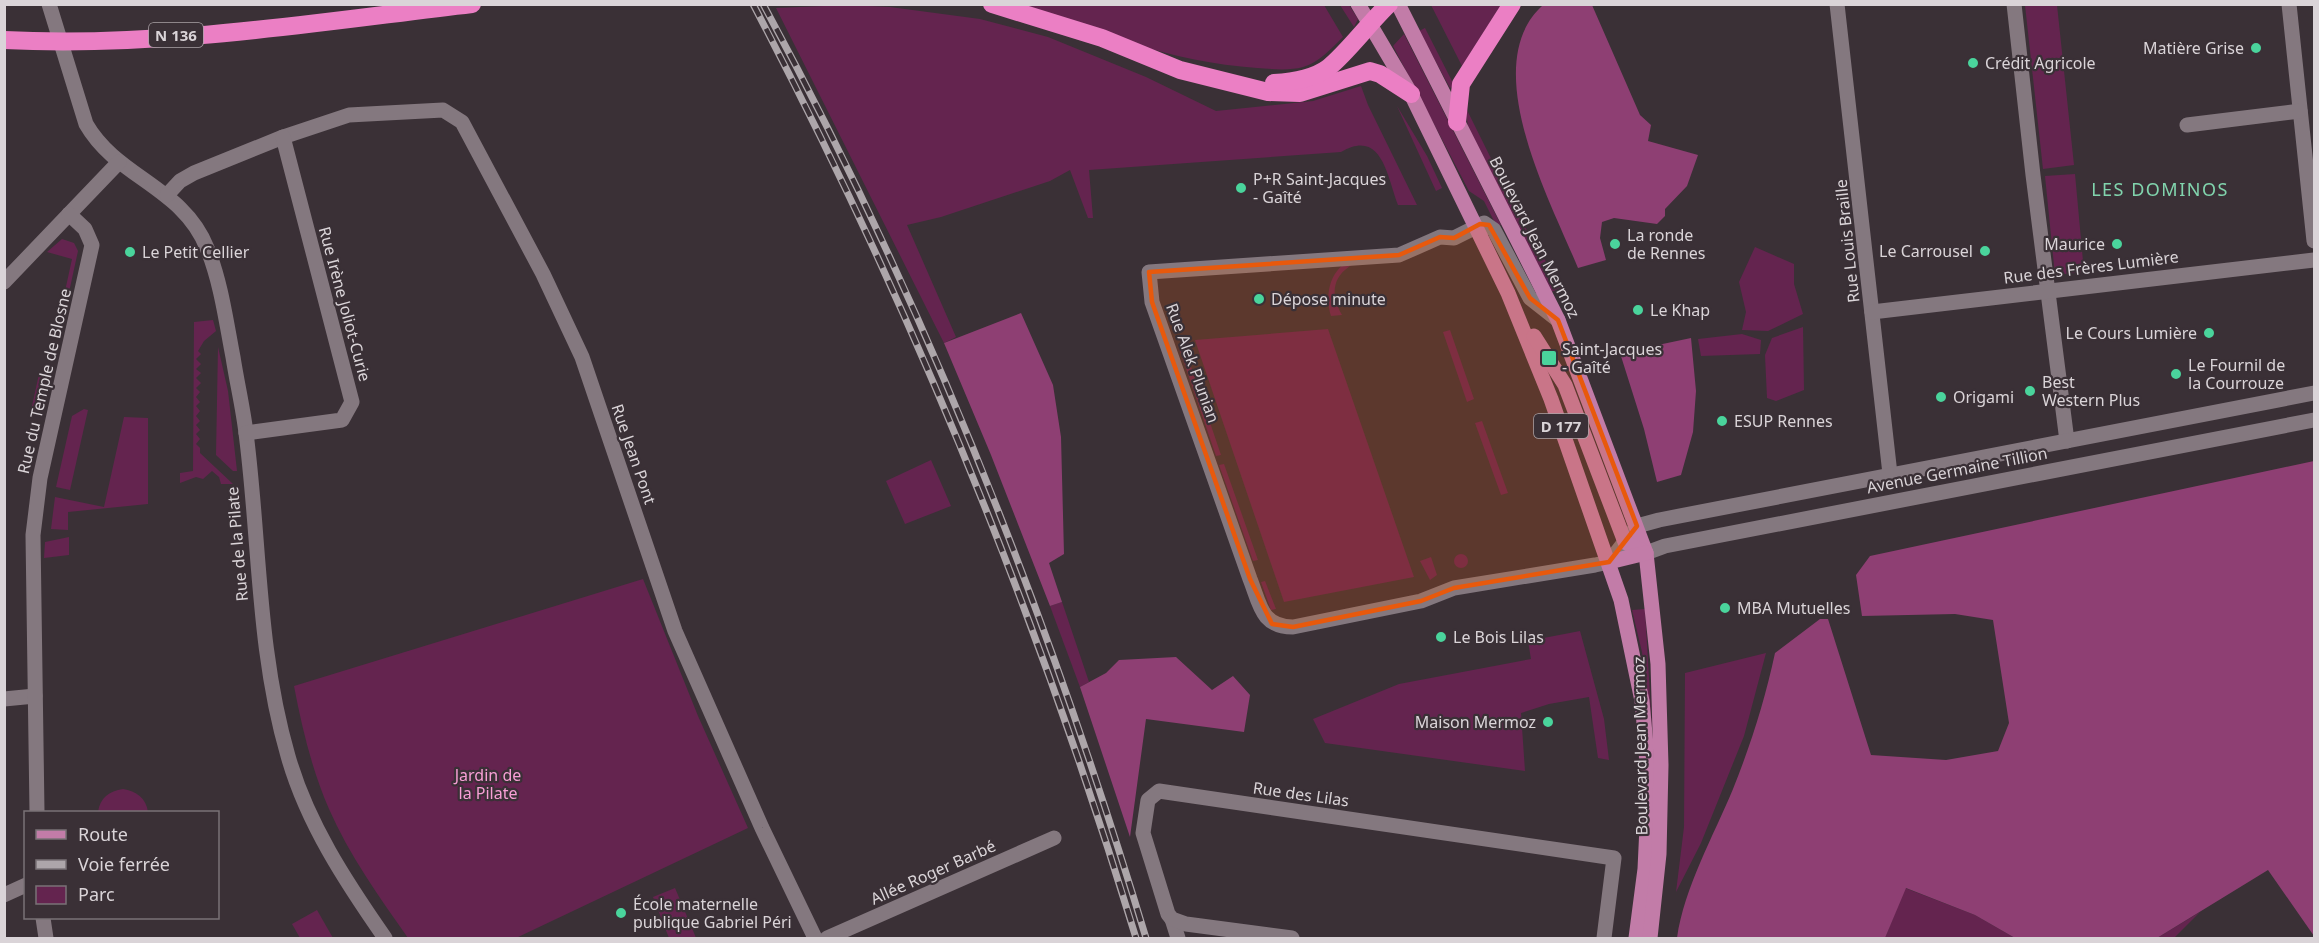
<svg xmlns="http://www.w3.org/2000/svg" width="2319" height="943" font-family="'Noto Sans',sans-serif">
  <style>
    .green { fill: #64244f }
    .forest { fill: #8e3f73 }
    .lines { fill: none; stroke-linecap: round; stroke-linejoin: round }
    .minor { stroke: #84787f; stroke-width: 15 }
    .major { stroke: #c27ca8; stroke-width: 15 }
    .highway { stroke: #eb7fc4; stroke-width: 18 }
    .rail-casing { stroke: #ada6aa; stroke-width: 7 }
    .rail { stroke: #3a3036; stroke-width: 4.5; stroke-dasharray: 14; stroke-linecap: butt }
    .marked { fill: #e8590c; fill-opacity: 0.2; stroke: #e8590c; stroke-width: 4.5; stroke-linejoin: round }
    .poi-dot { fill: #4ad49c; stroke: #3a3036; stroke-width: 2 }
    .labels { text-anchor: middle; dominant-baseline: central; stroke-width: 4.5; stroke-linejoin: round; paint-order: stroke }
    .shield { fill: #3a3036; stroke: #aaa3a7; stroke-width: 1.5 }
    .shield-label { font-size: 15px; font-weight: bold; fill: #dad4d8 }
    .poi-label { font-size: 16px; fill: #dad4d8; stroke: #3a3036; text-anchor: start }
    .street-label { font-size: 16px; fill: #dad4d8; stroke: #3a3036 }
    .park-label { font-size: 16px; fill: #f79fd5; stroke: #3a3036 }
    .neighbourhood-label { font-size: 18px; letter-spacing: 1.5px; fill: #81d4ad; stroke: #3a3036 }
  </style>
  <rect width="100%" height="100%" fill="#3a3036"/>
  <g class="green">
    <path d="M848 5 890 7 980 19 1048 37 1146 77 1216 111 1313 101 1361 86 1368 105 1417 205H1398C1387 176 1382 128 1341 152L1089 170 1093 218H1088L1070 170 1050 181 941 217 907 225 956 337 944 343 776 8Z"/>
    <path d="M1017 5H1324L1343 37C1332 48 1318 63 1303 67 1289 71 1271 69 1257 68 1171 62 1097 32 1017 5Z"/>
    <path d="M1340 5H1349L1358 19 1354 27Z"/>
    <path d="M1431 5H1501L1462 66Z"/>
    <path d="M2025 5H2057L2074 165 2043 169Z"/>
    <path d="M1425 28 1454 85 1450 88 1419 31Z"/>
    <path d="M1404 34 1501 225 1497 227 1484 201 1469 191 1393 46Z"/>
    <path d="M1397 106 1427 156 1442 188 1436 191Z"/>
    <path d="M1465 106 1525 227 1562 288 1551 292 1468 127Z"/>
    <path d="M2075 174 2084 272 2055 275 2045 176Z"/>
    <path d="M62 239 74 243 78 251 66 306 62 305 72 259 47 252Z"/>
    <path d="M1755 247 1794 264V284L1803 314 1768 331 1742 330 1746 312 1739 282Z"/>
    <path d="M1357 262C1333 274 1329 292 1342 315L1331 316C1325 296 1329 275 1345 263Z"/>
    <path d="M213 320 216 331 204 341 198 351 201 354 196 359 201 364 196 369 201 373 196 378 201 383 196 388 200 392 196 397 200 402 196 406 200 411 196 416 200 421 196 425 200 430 196 434 200 439 196 444 200 448V453L233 484H221L219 477 212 471 203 479 196 477 180 483V473L193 471 194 322Z"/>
    <path d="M1803 327 1804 390 1776 401 1767 398 1765 355 1772 338Z"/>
    <path d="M1328 329 1414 577 1284 602 1195 340Z"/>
    <path d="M1450 330 1474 399 1467 402 1443 332Z"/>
    <path d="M1742 334 1761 340 1760 354 1701 356 1698 339Z"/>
    <path d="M1183 343 1221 455 1216 456 1178 345Z"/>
    <path d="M218 347 228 391 237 471H233L216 455Z"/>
    <path d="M39 374 52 377 44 409 32 406Z"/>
    <path d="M84 409 88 410 70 490 56 487 72 416Z"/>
    <path d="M124 417 148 418V504L68 512V530L51 529 55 497 104 507Z"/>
    <path d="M1482 421 1508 493 1501 495 1475 423Z"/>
    <path d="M931 460 951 506 905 524 886 481Z"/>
    <path d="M1224 464 1258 560 1253 561 1219 465Z"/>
    <path d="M69 537V555L44 558 45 542Z"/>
    <circle cx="1461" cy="561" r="7"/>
    <path d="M1431 557 1437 575 1430 580 1420 561Z"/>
    <path d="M643 579 698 716 748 828 516 938H408C380 898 349 855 329 809 312 770 302 728 294 686Z"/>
    <path d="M1265 581 1276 609 1271 610 1261 582Z"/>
    <path d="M1062 602 1089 682 1080 687 1050 606Z"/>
    <path d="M1645 609 1652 730 1642 652 1632 610Z"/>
    <path d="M1580 631 1604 719 1609 760 1598 758 1589 697 1549 704 1521 713 1525 771 1325 743 1313 719 1399 684 1531 659 1528 641Z"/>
    <path d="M1766 653 1744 736 1701 843 1676 892 1684 827 1685 673Z"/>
    <path d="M123 789C136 791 146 798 148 812H98C100 798 109 791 123 789Z"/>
    <path d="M675 888 694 933 696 938H669L653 897Z"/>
    <path d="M1905 888 1975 915 2015 938H1885Z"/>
    <path d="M317 910 333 938H300L292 924Z"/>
    <path d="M2200 912 2174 938H2157Z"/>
  </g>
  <g class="forest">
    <path d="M1543 5H1592L1640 115 1651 125 1648 141 1698 155 1687 186 1665 209V216L1657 224 1614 218 1602 222 1600 238 1606 260 1578 268C1551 202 1476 65 1543 5Z"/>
    <path d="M1021 313 1053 385 1061 437 1064 554 1049 563 1062 602 1050 606 991 455 944 343Z"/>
    <path d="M1691 338 1696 391 1693 432 1681 475 1657 482 1644 429 1620 353Z"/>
    <path d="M2314 461V936L2268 870 2157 938H2015L1975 915 1906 888 1885 938H1677C1684 888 1714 835 1733 789 1751 744 1765 700 1775 653L1820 619H1828L1871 755 1946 760 1998 751 2009 723 1993 620 1955 614 1862 616 1856 575 1870 556Z"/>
    <path d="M1176 657 1212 690 1233 676 1250 695 1244 732 1146 719 1130 837 1080 687 1106 673 1119 660Z"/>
  </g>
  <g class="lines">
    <g class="minor">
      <path d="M49 4 86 124C117 178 183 187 207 248 221 282 226 321 233 357 237 383 243 408 246 433 260 541 257 650 288 756 307 823 346 882 385 938"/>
      <path d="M1837 4 1890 474"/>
      <path d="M2014 4 2033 175 2067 441"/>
      <path d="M2289 4 2314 241"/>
      <path d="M2187 125 2300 111"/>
      <path d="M167 195 180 181 194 173 283 137 349 115 443 110 462 122 543 274 582 357 675 631 762 828 815 938"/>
      <path d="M4 282 119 162"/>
      <path d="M1872 312 2314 260"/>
      <path d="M1558 320 1530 298 1494 230 1484 223 1454 238 1440 237 1399 255 1149 272 1152 302 1250 579C1260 604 1261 627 1293 627L1421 601 1454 588 1595 565 1609 562 1637 526 1659 520 2314 393"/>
      <path d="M246 433 342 420 352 402 283 137"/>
      <path d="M1646 553 1665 546 2314 420"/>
      <path d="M4 699 35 696"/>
      <path d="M37 812 33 535 40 478 92 245 85 229 69 214"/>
      <path d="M4 895 26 885"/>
      <path d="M43 918 46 938"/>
      <path d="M1172 919 1178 938"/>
      <path d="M827 938 1054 838"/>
      <path d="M1292 938 1186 924 1172 919 1168 914 1143 833 1148 800 1159 791 1614 858 1604 938"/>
    </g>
    <g class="major">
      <path d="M1358 4 1411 94 1508 293 1551 399 1621 600 1642 701 1646 745 1648 805 1645 869 1636 938"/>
      <path d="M1398 4 1558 320 1646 553 1658 664 1661 765 1659 854 1650 938"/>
      <path d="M1534 336 1565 385 1625 542 1646 553"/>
      <path d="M1609 562 1646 553"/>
    </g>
    <g class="highway">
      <path d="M992 4 1102 38 1180 70 1268 92 1300 93 1370 71 1380 74 1411 94"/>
      <path d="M4 40C160 48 318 22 472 4"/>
      <path d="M1274 83C1292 82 1313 79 1328 68 1347 53 1369 23 1389 4"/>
      <path d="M1457 122 1461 84 1512 4"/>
    </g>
    <defs>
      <g id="rail">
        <path d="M753 4C910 303 1038 615 1136 938"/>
        <path d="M763 4C924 301 1049 616 1146 938"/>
      </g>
    </defs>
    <use href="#rail" class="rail-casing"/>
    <use href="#rail" class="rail"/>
  </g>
  <path class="marked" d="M1480 224 1489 225 1530 298 1558 320 1637 526 1609 562 1454 588 1421 601 1293 627 1272 624 1250 579 1152 302 1149 272 1399 255 1440 237 1454 238Z"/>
  <g class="poi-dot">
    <circle cx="2256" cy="48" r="6"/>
    <circle cx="1973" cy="63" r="6"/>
    <circle cx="1241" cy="188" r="6"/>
    <circle cx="1615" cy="244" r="6"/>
    <circle cx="2117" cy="244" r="6"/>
    <circle cx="1985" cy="251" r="6"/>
    <circle cx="130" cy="252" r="6"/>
    <circle cx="1259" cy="299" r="6"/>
    <circle cx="1638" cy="310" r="6"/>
    <circle cx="2209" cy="333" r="6"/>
    <rect x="1541" y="350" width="16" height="16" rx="3"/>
    <circle cx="2176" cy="374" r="6"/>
    <circle cx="2030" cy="391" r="6"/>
    <circle cx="1941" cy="397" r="6"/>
    <circle cx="1722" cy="421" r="6"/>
    <circle cx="1725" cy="608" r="6"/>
    <circle cx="1441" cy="637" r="6"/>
    <circle cx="1548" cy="722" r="6"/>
    <circle cx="621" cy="913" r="6"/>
  </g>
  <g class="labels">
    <g class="shield">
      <rect x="149" y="23" width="54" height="24" rx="4.5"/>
      <rect x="1534" y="414" width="54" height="24" rx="4.5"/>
    </g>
    <g class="shield-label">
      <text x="176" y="35">N 136</text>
      <text x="1561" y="426">D 177</text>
    </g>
    <g class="poi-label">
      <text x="2244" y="48" text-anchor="end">Matière Grise</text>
      <text x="1985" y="63">Crédit Agricole</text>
      <text x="1253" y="179">P+R Saint-Jacques<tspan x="1253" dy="18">- Gaîté</tspan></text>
      <text x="1627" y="235">La ronde<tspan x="1627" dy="18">de Rennes</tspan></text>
      <text x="2105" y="244" text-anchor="end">Maurice</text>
      <text x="1973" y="251" text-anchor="end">Le Carrousel</text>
      <text x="142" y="252">Le Petit Cellier</text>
      <text x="1271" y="299">Dépose minute</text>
      <text x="1650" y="310">Le Khap</text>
      <text x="2197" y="333" text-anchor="end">Le Cours Lumière</text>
      <text x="1562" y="349">Saint-Jacques<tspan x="1562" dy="18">- Gaîté</tspan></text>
      <text x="2188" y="365">Le Fournil de<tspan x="2188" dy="18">la Courrouze</tspan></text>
      <text x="2042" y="382">Best<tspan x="2042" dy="18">Western Plus</tspan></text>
      <text x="1953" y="397">Origami</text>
      <text x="1734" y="421">ESUP Rennes</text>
      <text x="1737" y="608">MBA Mutuelles</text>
      <text x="1453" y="637">Le Bois Lilas</text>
      <text x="1536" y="722" text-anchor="end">Maison Mermoz</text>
      <text x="633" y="904">École maternelle<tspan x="633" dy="18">publique Gabriel Péri</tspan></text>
    </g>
    <g class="street-label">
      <text transform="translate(1535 237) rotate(63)">Boulevard Jean Mermoz</text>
      <text transform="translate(1847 241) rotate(-96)">Rue Louis Braille</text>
      <text transform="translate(2091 267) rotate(-7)">Rue des Frères Lumière</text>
      <text transform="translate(345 304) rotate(75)">Rue Irène Joliot-Curie</text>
      <text transform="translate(1193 363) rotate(70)">Rue Alek Plunian</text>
      <text transform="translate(44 381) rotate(-77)">Rue du Temple de Blosne</text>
      <text transform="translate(634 454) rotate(71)">Rue Jean Pont</text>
      <text transform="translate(1957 470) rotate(-11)">Avenue Germaine Tillion</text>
      <text transform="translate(237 544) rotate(-95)">Rue de la Pilate</text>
      <text transform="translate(1640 746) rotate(-91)">Boulevard Jean Mermoz</text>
      <text transform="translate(1301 794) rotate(8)">Rue des Lilas</text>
      <text transform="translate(933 872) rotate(-24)">Allée Roger Barbé</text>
    </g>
    <g class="park-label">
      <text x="488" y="775">Jardin de<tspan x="488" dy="18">la Pilate</tspan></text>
    </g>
    <g class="neighbourhood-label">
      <text x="2160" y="189">LES DOMINOS</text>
    </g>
  </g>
  <rect width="2319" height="943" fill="none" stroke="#dad4d8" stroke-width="12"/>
  <rect x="24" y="811" width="195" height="108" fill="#3a3036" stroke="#7a7277" stroke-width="1.5"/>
  <rect x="36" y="830" width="30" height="9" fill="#c27ca8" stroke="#7a7277" stroke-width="1.5"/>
  <text x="78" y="841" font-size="18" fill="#dad4d8">Route</text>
  <rect x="36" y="860" width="30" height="9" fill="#ada6aa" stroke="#7a7277" stroke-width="1.5"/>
  <text x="78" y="871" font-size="18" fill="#dad4d8">Voie ferrée</text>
  <rect x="36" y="886" width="30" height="18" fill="#64244f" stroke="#7a7277" stroke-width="1.5"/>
  <text x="78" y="901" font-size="18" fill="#dad4d8">Parc</text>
</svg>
